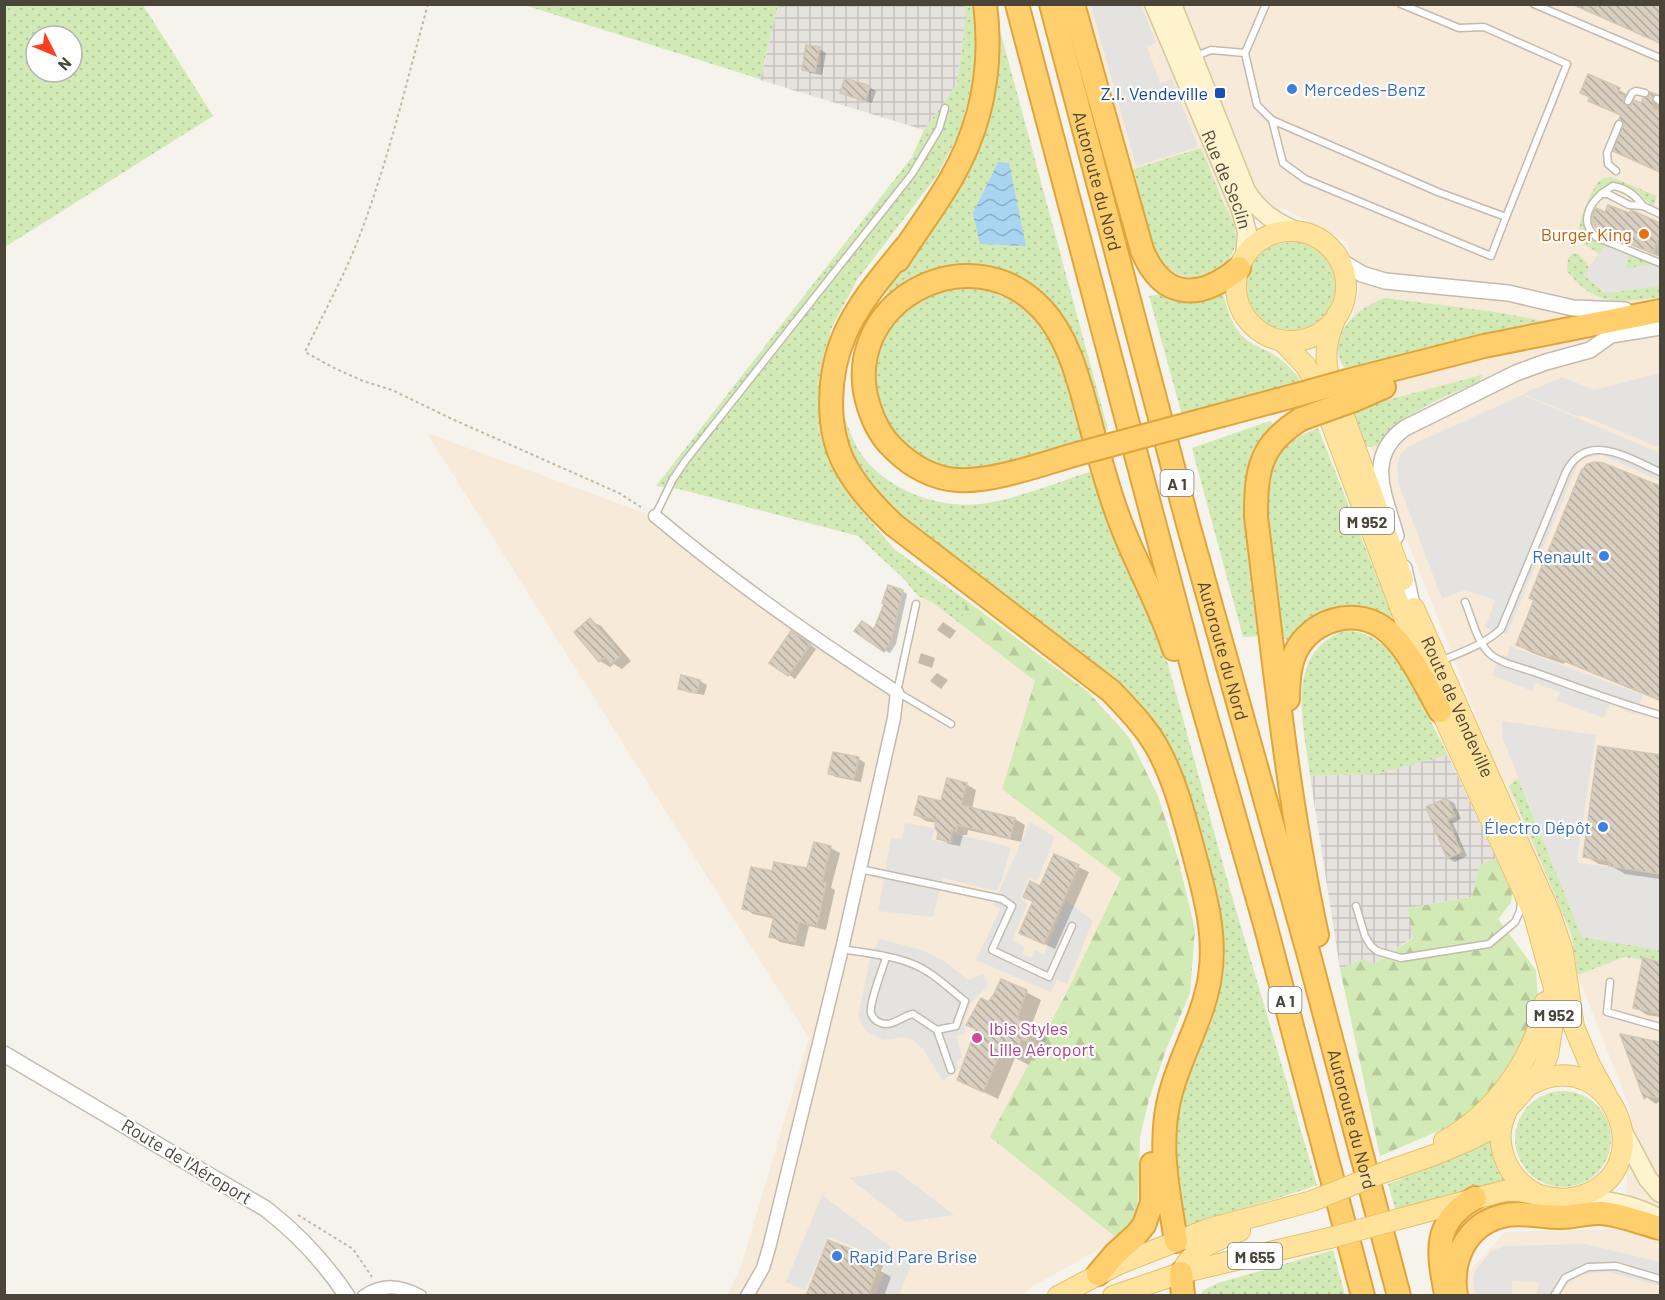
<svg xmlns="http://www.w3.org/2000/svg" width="1665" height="1300" font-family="Barlow,sans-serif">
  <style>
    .commercial { fill: #f7ead8 }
    .industrial { fill: url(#industrial-grid) }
    .grass { fill: url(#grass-dots); fill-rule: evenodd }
    .forest { fill: url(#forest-firs) }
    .parking { fill: #e5e3e0 }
    .water { fill: url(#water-waves) }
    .shadow { fill: #0003 }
    .building { fill: url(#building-back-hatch); stroke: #d3c7b4; stroke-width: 1.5 }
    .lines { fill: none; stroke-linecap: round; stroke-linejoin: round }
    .service-casing { stroke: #c2bbae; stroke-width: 9 }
    .minor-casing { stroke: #c2bbae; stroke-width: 15 }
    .tertiary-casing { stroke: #c2bbae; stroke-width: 18 }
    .secondary-casing { stroke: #d6c79b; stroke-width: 21 }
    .primary-casing { stroke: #e6c16a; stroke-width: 22 }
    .motorway-casing { stroke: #e0a43c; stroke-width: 26 }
    .path { stroke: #c4b79f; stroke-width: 2; stroke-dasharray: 3 3; stroke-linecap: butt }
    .service { stroke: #fff; stroke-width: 6 }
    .minor { stroke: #fff; stroke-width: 12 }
    .tertiary { stroke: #fff; stroke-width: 15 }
    .secondary { stroke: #fff3cd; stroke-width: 18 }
    .primary { stroke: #ffe39c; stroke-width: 20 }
    .motorway { stroke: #ffcf6e; stroke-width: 22 }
    .primary-bridge-casing { stroke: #e6c16a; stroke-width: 22; stroke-linecap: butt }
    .motorway-bridge-casing { stroke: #e0a43c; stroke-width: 26; stroke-linecap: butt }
    .primary-bridge { stroke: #ffe39c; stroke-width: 20 }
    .motorway-bridge { stroke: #ffcf6e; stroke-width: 22 }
    .shop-dot { fill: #3f7fe0; stroke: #fff; stroke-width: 2 }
    .transit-dot { fill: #1a4fb4; stroke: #fff; stroke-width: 2 }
    .food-dot { fill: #e8710a; stroke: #fff; stroke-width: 2 }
    .hotel-dot { fill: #d1479c; stroke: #fff; stroke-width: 2 }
    .labels { text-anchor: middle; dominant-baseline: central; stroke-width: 4.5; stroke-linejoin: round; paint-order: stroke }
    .shield { fill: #fff; stroke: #817c74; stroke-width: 1.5 }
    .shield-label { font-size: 16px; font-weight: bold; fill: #4b4439 }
    .shop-label { font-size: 18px; fill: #366cbe; stroke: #fff; text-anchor: start }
    .transit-label { font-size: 18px; fill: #164399; stroke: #fff; text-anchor: end }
    .street-label { font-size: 18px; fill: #4b4439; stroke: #fff }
    .food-label { font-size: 18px; fill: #c56008; stroke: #fff; text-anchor: end }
    .hotel-label { font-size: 18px; fill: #b23c85; stroke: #fff; text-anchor: start }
  </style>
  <defs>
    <pattern id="industrial-grid" width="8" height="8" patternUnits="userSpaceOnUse" patternTransform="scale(1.5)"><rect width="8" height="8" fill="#e6e2dd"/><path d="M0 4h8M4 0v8" fill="none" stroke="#c7c3be"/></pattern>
    <pattern id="grass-dots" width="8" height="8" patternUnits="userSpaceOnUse" patternTransform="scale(1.5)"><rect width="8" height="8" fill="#d2eab5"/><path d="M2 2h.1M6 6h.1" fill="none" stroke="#b6ca9c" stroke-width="1.8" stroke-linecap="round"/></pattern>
    <pattern id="forest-firs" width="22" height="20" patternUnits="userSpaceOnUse" patternTransform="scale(1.5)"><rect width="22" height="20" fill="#d2eab5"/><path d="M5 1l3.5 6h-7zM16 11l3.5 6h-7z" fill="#b6ca9c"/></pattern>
    <pattern id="water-waves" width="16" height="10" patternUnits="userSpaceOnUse" patternTransform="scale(1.5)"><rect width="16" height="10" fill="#a9d4f2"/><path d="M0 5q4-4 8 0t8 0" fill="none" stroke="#8caec5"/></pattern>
    <pattern id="building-back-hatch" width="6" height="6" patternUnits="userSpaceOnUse" patternTransform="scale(1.5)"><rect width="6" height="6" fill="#d8cfc1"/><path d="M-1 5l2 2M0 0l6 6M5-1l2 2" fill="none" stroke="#b1aa9e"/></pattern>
  </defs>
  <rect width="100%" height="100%" fill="#f6f3ec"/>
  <g class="commercial">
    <path d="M1087 5H1660V1295H1467L1464 1277 1505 1232 1624 1229 1631 1111 1360 420 1351 325 1360 285 1347 242 1285 209 1235 228 1200 149 1133 169Z"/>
    <path d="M427 433 655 517 897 692 918 596 932 602 1035 681 1002 789 1121 877 1065 996 1063 1194 1118 1239 1033 1286 1021 1295H727L740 1269 809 1038Z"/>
  </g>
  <g class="industrial">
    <path d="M778 5H964L966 18 957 84 924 130 760 80Z"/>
    <path d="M1448 755 1496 858 1480 865 1472 897 1407 908 1413 937 1374 964 1364 959 1340 969 1310 776 1377 774Z"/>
  </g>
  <g class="grass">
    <path d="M5 4 143 5 213 116 5 247ZM36 36H72V72H36Z"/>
    <path d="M524 5H778L760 79Z"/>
    <path d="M964 5H971L976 25 973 80 960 132 936 177 857 280 831 329 818 399 828 461 857 505 894 549 966 600 962 625 932 602 918 596 904 579 858 536 679 489 656 486 912 157 924 130 957 84 966 18Z"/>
    <path d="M997 19 1108 430 1100 433 1083 367 986 268 870 324 898 271 940 210Z"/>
    <path d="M1201 148C1209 167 1216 185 1224 204 1228 212 1234 221 1235 229 1243 270 1189 297 1162 261 1150 246 1139 190 1133 169Z"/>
    <path d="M1611 177 1657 196 1653 207C1647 203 1644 198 1639 193 1635 189 1624 185 1618 183 1597 177 1567 225 1596 240L1656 265 1625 269 1629 255 1605 246 1600 254 1579 241C1575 229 1590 192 1598 182 1602 178 1606 178 1611 177Z"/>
    <circle cx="1291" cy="286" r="44"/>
    <path d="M1573 253 1578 254 1587 263 1589 269 1584 275 1605 293 1660 286V297C1620 303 1595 307 1567 271L1568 258Z"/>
    <path d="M975 288C1058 304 1065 372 1084 442L982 467C962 469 942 468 924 458 869 429 859 351 907 311 917 302 929 293 943 290 952 287 964 288 975 288Z"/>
    <path d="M1162 294C1188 304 1197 304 1223 294 1227 307 1231 323 1240 333 1249 345 1264 348 1276 356 1287 363 1295 373 1303 383L1182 415 1149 296Z"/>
    <path d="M1385 298 1496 312 1545 321 1347 371C1320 341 1355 308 1385 298Z"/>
    <path d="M1482 375 1480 381C1442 398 1403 412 1377 446L1366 447 1354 411 1368 405Z"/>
    <path d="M842 410C847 424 851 436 858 449 883 490 940 511 987 503 1022 497 1058 482 1092 471L1168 664 1229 886 1317 1185C1274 1201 1229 1211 1185 1226L1176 1181 1175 1145 1177 1118 1189 1070 1211 1024 1223 978 1225 955 1220 910 1174 761 918 535 869 486 844 440Z"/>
    <path d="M1270 421 1277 427 1252 457 1246 483 1262 636 1243 637 1192 448Z"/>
    <path d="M1318 428 1393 618 1388 621 1372 610 1289 641 1282 638C1279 614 1276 589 1273 565 1268 530 1258 489 1277 456 1286 442 1303 434 1318 428Z"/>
    <path d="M1344 631C1369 630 1384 644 1400 662L1448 755 1377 774 1310 776C1304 726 1283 653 1344 631Z"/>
    <path d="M1518 778 1582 937 1660 950V962L1624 957 1578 975 1571 933 1509 786Z"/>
    <circle cx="1563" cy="1139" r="48"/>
    <path d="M1492 1137 1494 1157 1506 1183 1396 1212 1388 1184 1437 1164Z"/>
    <path d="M1333 1250 1345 1295H1200L1204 1290 1218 1283Z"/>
  </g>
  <g class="forest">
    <path d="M966 600 1088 692 1129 737 1158 796 1178 859 1195 930 1190 993 1166 1050 1149 1099 1140 1137 1138 1212 1132 1225 1118 1239 990 1137 1065 996 1121 878 1002 789 1035 681 962 625Z"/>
    <path d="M1496 858 1512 893 1511 903 1498 919 1536 970 1538 1002 1524 1049 1490 1096 1459 1122 1380 1156 1340 969 1364 959 1374 964 1413 938 1407 908 1472 897 1480 865Z"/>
  </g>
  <g class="parking">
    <path d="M1091 5H1141L1156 42 1147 47 1160 83 1172 79 1198 147 1136 166Z"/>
    <path d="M1604 246 1630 255 1625 269 1660 263V286L1606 293 1584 275Z"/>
    <path d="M1660 373V448L1581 415 1579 417 1523 394 1562 377 1594 390Z"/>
    <path d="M1523 395 1660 453V481L1602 455 1585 458 1578 464 1507 634 1485 628 1495 600 1465 590 1442 599 1399 485 1397 466 1401 454 1409 446Z"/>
    <path d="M1510 646 1643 695 1636 715 1610 704 1604 718 1557 701 1560 692 1536 683 1532 691 1492 675 1501 655 1507 656Z"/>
    <path d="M1502 721 1596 735 1577 859 1579 863 1660 874V950L1582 937 1503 739Z"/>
    <path d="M1030 822 1055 837 1037 881 1029 877 1020 899 1028 903 1012 940 1025 947 1022 954 1031 958 1035 950 1044 954 1066 900 1093 921 1067 984 1057 980 1051 992 976 960 1000 909 993 905Z"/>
    <path d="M905 823 934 828 932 840 952 844 954 834 1011 847 1002 879 997 891 943 878 933 917 878 911 891 838 902 839Z"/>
    <path d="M880 939 922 950 944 961 968 980 983 974 988 985 971 1003 964 1021 965 1034 956 1036 962 1057 956 1062 959 1068 943 1081 923 1049 913 1040 905 1037 883 1040 866 1031 858 1017 870 959Z"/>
    <path d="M895 1170 954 1215 906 1222 849 1178Z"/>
    <path d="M822 1195 912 1263 899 1295H875L885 1272 871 1254 829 1237 805 1290 786 1282Z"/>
    <path d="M1585 1244 1660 1262V1286L1609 1272 1592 1273 1581 1275 1568 1283 1559 1295H1536L1539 1282 1512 1281V1295L1475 1296 1473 1281 1475 1271 1491 1251 1505 1246Z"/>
  </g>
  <path class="water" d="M998 162 1009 163 1026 246 980 244 973 213Z"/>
  <g class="shadow">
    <path d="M1571 4H1660V43Z"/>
    <path d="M819 49 826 53 822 75 810 73 804 69Z"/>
    <path d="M869 87 876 91 872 103 842 92Z"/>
    <path d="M1619 90 1631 97 1630 101 1634 103 1642 105 1651 97V94L1660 99V172L1615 151 1626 126 1622 116 1590 100 1591 98 1582 92Z"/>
    <path d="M1631 212 1660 223V257L1609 236 1600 228 1606 214 1629 215Z"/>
    <path d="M1603 464 1660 487V701L1565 662 1564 664 1532 653 1518 645Z"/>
    <path d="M902 591 907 594 896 644 890 653 884 650 875 631 886 604Z"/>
    <path d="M590 620 601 626 631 661 622 669 614 664 610 667 600 661Z"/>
    <path d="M943 622 956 631 950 639 937 630Z"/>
    <path d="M798 636 816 649 795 679 771 662Z"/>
    <path d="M921 653 935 658 932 668 918 663Z"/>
    <path d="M937 673 948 680 941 689 930 681Z"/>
    <path d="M682 677 700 681 707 685 704 695 687 692 680 688Z"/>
    <path d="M1600 748 1660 757V879L1625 874 1611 866 1599 864 1585 856Z"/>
    <path d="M834 753 859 759 865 763 861 782 836 777 830 774Z"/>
    <path d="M966 784 976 790 972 809 1015 819 1025 825 1021 842 968 830 967 835H963L960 846 949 844 938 838 937 823 926 821 916 815 943 803Z"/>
    <path d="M1447 799 1454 803 1461 819 1453 823 1467 856 1455 862 1448 858 1428 808Z"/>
    <path d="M815 843 831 848 840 853 831 888 835 890 826 930 809 926 804 947 780 942 771 936 775 919 753 914 744 908 773 873 808 869Z"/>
    <path d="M1055 856 1089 872 1055 949 1021 933Z"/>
    <path d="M1644 960 1660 963V1017L1647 1015 1635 1007Z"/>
    <path d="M1026 992 1041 1000 1031 1027 1047 1036 1042 1048 1037 1046 1029 1065 1015 1058 998 1099 959 1080 988 1003Z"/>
    <path d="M1622 1036 1660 1043V1101L1656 1104 1646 1097Z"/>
    <path d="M870 1259 883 1266 881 1271 891 1277 884 1296H808Z"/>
  </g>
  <g class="building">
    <path d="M1572 4H1660V43Z"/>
    <path d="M806 45 820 47 815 72 802 70Z"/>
    <path d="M1588 74 1620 88 1618 93 1625 96 1623 102 1626 106 1631 105 1634 100 1641 103 1643 98 1649 96 1650 92 1656 94 1652 99 1654 103 1652 108 1660 111V172L1613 151 1624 123 1619 119 1621 115 1588 101 1590 97 1580 93Z"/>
    <path d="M845 78 870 86 865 101 840 93Z"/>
    <path d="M1608 205 1629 213 1631 210 1660 223V235L1653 253 1597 231 1598 228 1595 227 1592 220 1594 211 1596 208 1605 212Z"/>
    <path d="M1595 462 1603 463 1660 486V700L1550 655 1549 657 1516 645 1534 600 1529 598 1581 471 1587 464Z"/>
    <path d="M888 585 903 590 891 641 884 652 854 631 862 621 874 629 884 604 882 603Z"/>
    <path d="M590 618 621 655 611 664 605 657 599 662 574 632Z"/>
    <path d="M791 631 811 644 788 676 769 663Z"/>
    <path d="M681 675 700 680 697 693 678 689Z"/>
    <path d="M1598 746 1660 755V874L1609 866 1610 861 1583 857Z"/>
    <path d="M833 752 859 757 854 779 828 774Z"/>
    <path d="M947 778 967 783 961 805 1015 818 1010 838 958 825 956 831 952 830 950 842 937 839 938 832 935 828 936 820 914 815 919 796 941 801Z"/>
    <path d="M1447 798 1455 816 1447 819 1461 852 1447 859 1426 807Z"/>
    <path d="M814 842 831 846 822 882 826 883 817 926 799 922 795 942 769 937 774 916 742 909 751 867 772 871 774 862 807 868Z"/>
    <path d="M1054 854 1079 865 1044 944 1019 933 1033 901 1023 897 1030 881 1040 886Z"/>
    <path d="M1643 958 1660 962V1014L1633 1008Z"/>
    <path d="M1001 979 1027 990 1017 1019 1033 1027 1027 1041 1022 1039 1014 1058 1001 1051 983 1092 957 1080 976 1029 966 1025 981 998 988 1002 993 996Z"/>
    <path d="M1620 1034 1660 1042V1098L1649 1096 1644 1099Z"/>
    <path d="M828 1240 871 1257 868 1264 878 1268 868 1296H806Z"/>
  </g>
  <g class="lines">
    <defs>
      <g id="service">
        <path d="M1534 4 1660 58"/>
        <path d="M1245 53 1266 4"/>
        <path d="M1194 57 1211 50 1245 53 1257 105 1272 120 1438 192 1506 217 1567 64 1484 27 1459 28 1401 4"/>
        <path d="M1657 99 1660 101"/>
        <path d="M1628 101 1632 93 1636 91 1645 93"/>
        <path d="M1272 120 1283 163 1305 179 1491 256 1506 217"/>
        <path d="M1616 171 1608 164 1607 153 1619 124"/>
        <path d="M1602 193 1613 186C1626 188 1635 194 1643 206"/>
        <path d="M1660 214 1643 206 1629 205 1608 194H1601C1588 206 1580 223 1596 237L1660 263"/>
        <path d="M655 516 673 479 686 460 912 174 939 129 945 108"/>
        <path d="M1465 602C1472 618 1476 639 1488 652 1498 663 1520 667 1534 672 1576 687 1618 703 1660 715"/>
        <path d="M916 604 897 692 951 724"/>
        <path d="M1440 661C1460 653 1485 644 1501 629L1566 472C1587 430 1630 459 1660 472"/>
        <path d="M860 869 1002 899 1012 906 992 950 1049 977 1072 926"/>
        <path d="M1356 906 1365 936 1371 946 1377 951 1401 958 1489 944 1515 922 1520 911 1521 902"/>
        <path d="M842 949C870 954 904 956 928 972 941 980 953 992 965 1001L956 1026 937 1030 913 1014C903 1016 896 1024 886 1024 880 1024 873 1020 871 1013 869 1002 883 969 886 957"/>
        <path d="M1610 982 1607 1012 1660 1027"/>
        <path d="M937 1030 951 1070"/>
        <path d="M1554 1296 1565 1278 1588 1267 1616 1266 1660 1279"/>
      </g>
      <g id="minor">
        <path d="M655 516C731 580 813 638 897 692L894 718 842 949 769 1248 763 1268 747 1296"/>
        <path d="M364 1296C383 1284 400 1285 420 1296"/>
      </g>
      <g id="tertiary">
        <path d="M1339 260 1362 274 1385 281 1508 293 1573 308 1625 310"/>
        <path d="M1396 536C1385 496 1364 457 1405 428L1516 373 1546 362 1590 350 1611 335 1660 327"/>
        <path d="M1404 568 1411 600"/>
        <path d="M4 1054 266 1209C297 1233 325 1263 347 1296"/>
      </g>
      <g id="secondary">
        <path id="s1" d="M1154 4 1241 210 1247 232 1245 257"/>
        <path d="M1172 4 1246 191C1259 212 1276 223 1298 232"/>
        <path d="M1623 1132 1648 1179 1660 1193"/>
        <path d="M1570 1199C1603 1199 1631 1203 1660 1219"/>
      </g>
      <g id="primary">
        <circle cx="1291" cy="286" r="55"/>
        <path d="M1337 315C1328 335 1324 351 1328 372L1403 580"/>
        <path d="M1281 340 1305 365 1316 383 1423 668"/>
        <path id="s2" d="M1414 608 1550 913 1563 952 1574 1027 1589 1063 1607 1096"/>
        <path d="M1506 1113C1492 1143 1507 1178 1535 1193"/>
        <path d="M1444 1141C1495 1113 1534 1059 1545 1002"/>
        <path d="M1385 1172 1434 1155 1472 1139 1489 1130 1542 1070 1548 1055 1553 1023 1554 988 1534 915 1435 698"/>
        <path d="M1399 1219 1504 1191C1531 1188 1554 1205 1581 1196 1665 1168 1609 1040 1530 1085"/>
        <path d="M1181 1273C1192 1248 1215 1241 1240 1231"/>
        <path d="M1058 1296 1119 1264 1208 1229 1312 1201"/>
        <path d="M1113 1296 1181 1273 1330 1238"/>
      </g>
      <g id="motorway">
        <path d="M1017 4 1198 689 1265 924 1363 1296"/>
        <path id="s3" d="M1051 4 1188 524 1310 959 1399 1296"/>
        <path d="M1073 4 1142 250C1163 301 1201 300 1239 268"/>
        <path d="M905 248C883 275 859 302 845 334 828 373 825 427 845 465 857 488 875 507 894 525L1111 691C1129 710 1147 728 1159 751 1175 781 1183 813 1192 846 1203 888 1217 932 1210 976 1204 1017 1182 1052 1171 1092 1157 1142 1168 1190 1176 1241"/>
        <path d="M898 260C915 233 935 207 951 179 982 125 993 65 985 4"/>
        <path d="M1347 381 1484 346 1660 311"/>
        <path d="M1354 400 1384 387"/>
        <path d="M1222 415 1297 395"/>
        <path d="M1301 419C1259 445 1256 471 1256 517 1274 657 1287 797 1317 935"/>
        <path d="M1077 454C1042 464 993 482 958 480 934 479 911 466 894 449 882 438 874 423 869 407 836 305 968 230 1042 309 1067 336 1077 374 1086 407 1096 444 1105 481 1118 516 1134 561 1159 603 1174 649"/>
        <path d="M1288 699C1288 683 1289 667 1295 653 1310 621 1352 607 1382 627 1407 644 1425 685 1440 711"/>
        <path d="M1181 1273 1183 1296"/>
        <path d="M1098 1274 1115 1254 1136 1235 1144 1225 1152 1203V1164"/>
        <path d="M1446 1294C1438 1252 1432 1222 1475 1198"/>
        <path d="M1456 1296C1450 1262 1465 1225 1502 1216 1521 1211 1541 1217 1561 1217 1575 1217 1588 1212 1602 1213 1622 1215 1641 1223 1660 1228"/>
      </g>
    </defs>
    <use href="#service" class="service-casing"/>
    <use href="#minor" class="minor-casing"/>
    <use href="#tertiary" class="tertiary-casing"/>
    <use href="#secondary" class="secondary-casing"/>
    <use href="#primary" class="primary-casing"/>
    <use href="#motorway" class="motorway-casing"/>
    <g class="path">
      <path d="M428 4C407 80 389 158 361 232 346 273 324 312 305 352L332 367 363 381 392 390 452 419 619 493 644 509"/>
      <path d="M298 1215 353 1249 372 1277"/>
    </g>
    <use href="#service" class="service"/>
    <use href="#minor" class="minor"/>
    <use href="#tertiary" class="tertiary"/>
    <use href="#secondary" class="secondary"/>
    <use href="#primary" class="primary"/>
    <use href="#motorway" class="motorway"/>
    <defs>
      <g id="primary-bridge">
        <path d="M1312 1201 1385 1172"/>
        <path d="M1330 1238 1399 1219"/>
      </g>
      <g id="motorway-bridge">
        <path d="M1297 395 1347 381"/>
        <path d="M1301 419 1354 400"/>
        <path d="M1077 454 1222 415"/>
      </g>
    </defs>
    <use href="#primary-bridge" class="primary-bridge-casing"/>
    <use href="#motorway-bridge" class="motorway-bridge-casing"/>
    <use href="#primary-bridge" class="primary-bridge"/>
    <use href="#motorway-bridge" class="motorway-bridge"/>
  </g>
  <g class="shop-dot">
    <circle cx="1292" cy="89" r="6"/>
    <circle cx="1604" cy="556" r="6"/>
    <circle cx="1603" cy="827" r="6"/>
    <circle cx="837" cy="1256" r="6"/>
  </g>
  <rect class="transit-dot" x="1214" y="87" width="12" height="12" rx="3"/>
  <circle class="food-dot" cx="1644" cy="234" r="6"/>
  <circle class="hotel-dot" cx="977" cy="1038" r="6"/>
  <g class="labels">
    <g class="shield">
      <rect x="1160.5" y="470" width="33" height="26" rx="4.5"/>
      <rect x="1340" y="508" width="54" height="26" rx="4.5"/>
      <rect x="1268.5" y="987" width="33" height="26" rx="4.5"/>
      <rect x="1527" y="1001" width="54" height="26" rx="4.5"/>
      <rect x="1228" y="1243" width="54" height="26" rx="4.5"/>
    </g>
    <g class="shield-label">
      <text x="1177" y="483">A 1</text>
      <text x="1367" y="521">M 952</text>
      <text x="1285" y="1000">A 1</text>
      <text x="1554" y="1014">M 952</text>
      <text x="1255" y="1256">M 655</text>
    </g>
    <g class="shop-label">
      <text x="1304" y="89">Mercedes-Benz</text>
      <text x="1592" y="556" text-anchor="end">Renault</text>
      <text x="1591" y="827" text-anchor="end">Électro Dépôt</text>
      <text x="849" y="1256">Rapid Pare Brise</text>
    </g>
    <g class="transit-label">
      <text x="1208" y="93">Z.I. Vendeville</text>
    </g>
    <g class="street-label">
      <text stroke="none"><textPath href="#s1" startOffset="190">Rue de Seclin</textPath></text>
      <text stroke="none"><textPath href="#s3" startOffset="183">Autoroute du Nord</textPath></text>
      <text stroke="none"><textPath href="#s3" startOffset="669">Autoroute du Nord</textPath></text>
      <text stroke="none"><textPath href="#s2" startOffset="108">Route de Vendeville</textPath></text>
      <text stroke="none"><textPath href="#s3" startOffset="1155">Autoroute du Nord</textPath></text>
      <text transform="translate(187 1161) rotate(31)">Route de l'Aéroport</text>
    </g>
    <g class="food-label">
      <text x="1632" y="234">Burger King</text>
    </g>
    <g class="hotel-label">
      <text x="989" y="1028">Ibis Styles<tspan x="989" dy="21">Lille Aéroport</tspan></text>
    </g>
  </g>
  <rect width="1665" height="1300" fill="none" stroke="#4b4439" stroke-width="12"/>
  <g transform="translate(54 54) rotate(133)"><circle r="28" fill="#ffffff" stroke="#b7b4b0" stroke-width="1.5"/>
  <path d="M0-4.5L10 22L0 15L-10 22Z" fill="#fc3f1d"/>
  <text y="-9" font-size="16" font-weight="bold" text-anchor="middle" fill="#4b4439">N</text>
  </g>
</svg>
